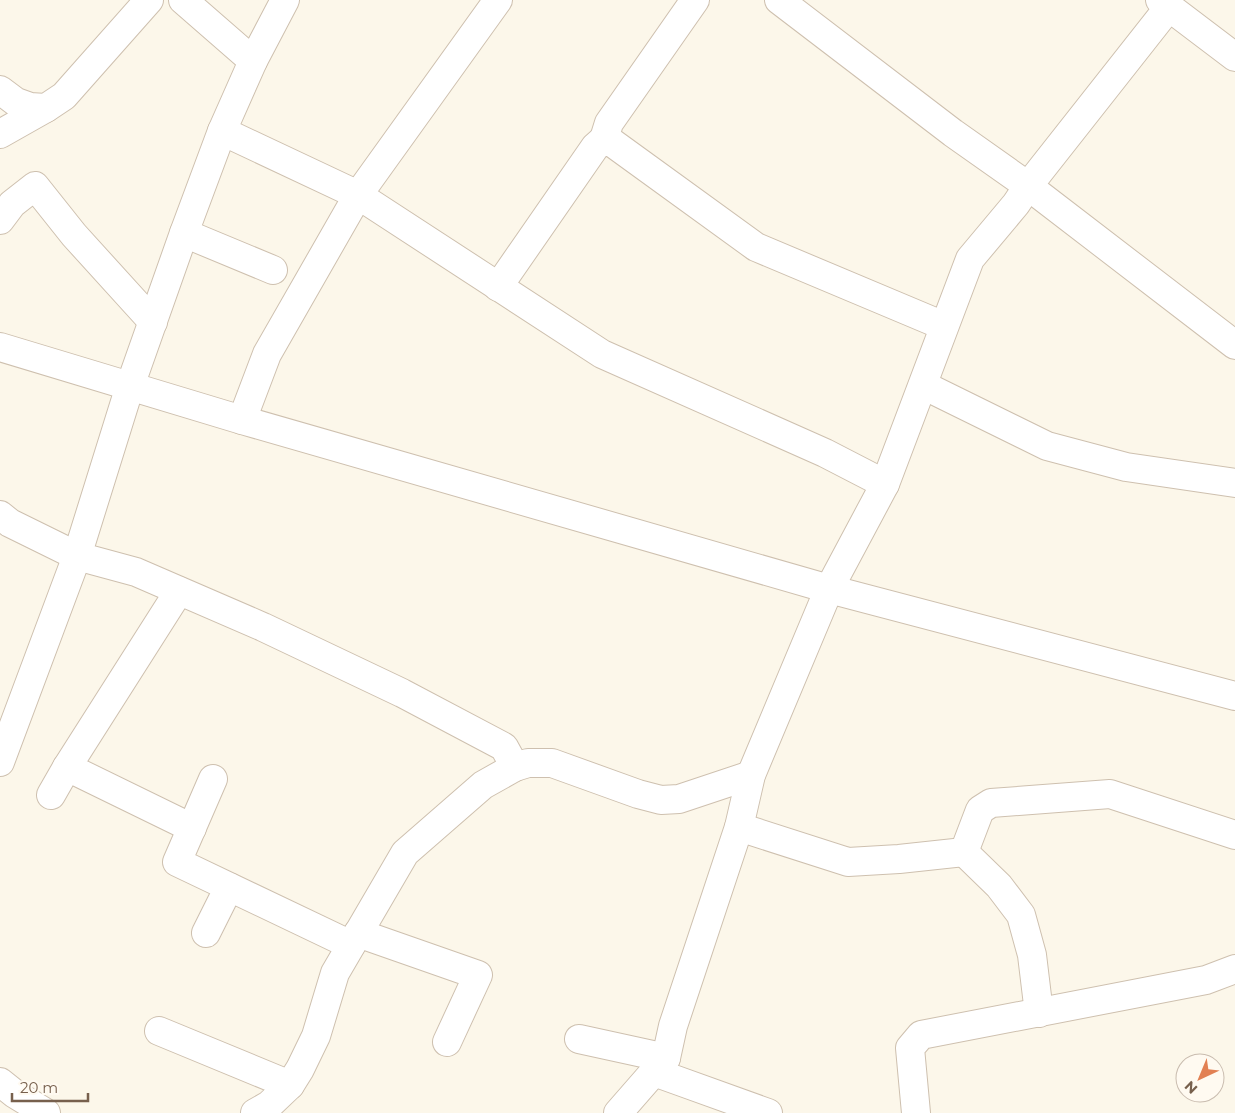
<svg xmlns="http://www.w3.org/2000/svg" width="1235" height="1113" font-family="Montserrat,sans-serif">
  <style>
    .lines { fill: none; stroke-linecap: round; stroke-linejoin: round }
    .minor-casing { stroke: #cec0af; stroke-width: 30 }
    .minor { stroke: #fff; stroke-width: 28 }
  </style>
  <rect width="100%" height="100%" fill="#fcf7ea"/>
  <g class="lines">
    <defs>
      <g id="minor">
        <path d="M183 0 253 61"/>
        <path d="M779 0 953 133 1028 186 1235 345"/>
        <path d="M1169 7 1235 57"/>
        <path d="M0 90 16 102 30 107 46 108 64 96 149 0"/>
        <path d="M222 131 358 195 602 354 825 453 885 484"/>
        <path d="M0 134 46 108"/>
        <path d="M604 139 609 123 695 0"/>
        <path d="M0 220 12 204 35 186 74 235 153 322"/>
        <path d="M184 233 273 270"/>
        <path d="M498 287 595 147 604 139 614 144 756 247 944 326"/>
        <path d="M0 347 242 420 829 589 1235 696"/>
        <path d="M923 385 1047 446 1126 467 1235 483"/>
        <path d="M242 420 267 354 358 195 498 0"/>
        <path d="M0 515 10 523 77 556 136 572 263 627 402 693 504 747 515 767"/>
        <path d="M0 762 77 556 130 386 184 233 222 131 253 61 285 0"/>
        <path d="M67 767 192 828"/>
        <path d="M213 779 177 862 351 945"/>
        <path d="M51 795 67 767 179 591"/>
        <path d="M739 827 848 862 899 859 964 852 980 810 991 803 1110 794 1235 835"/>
        <path d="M964 852 999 886 1021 915 1032 955 1039 1013"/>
        <path d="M206 933 229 887"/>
        <path d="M358 933 478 975 447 1042"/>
        <path d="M159 1031 290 1085"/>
        <path d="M579 1039 666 1058"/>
        <path d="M654 1072 768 1113"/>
        <path d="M0 1082 15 1094 46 1113"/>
        <path d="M255 1113 269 1105 290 1085 300 1069 316 1036 335 973 405 853 483 785 515 767 528 763H552L638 794 661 800 679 799 751 775"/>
        <path d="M618 1113 666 1058 673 1026 739 827 751 775 829 589 885 484 970 259 1016 204 1028 186 1169 7 1160 0"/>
        <path d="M916 1113 910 1048 921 1035 1206 980 1235 969"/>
      </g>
    </defs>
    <use href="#minor" class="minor-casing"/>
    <use href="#minor" class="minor"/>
  </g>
  <g transform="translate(1200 1078) rotate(224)"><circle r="24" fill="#fffaf1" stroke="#c9bcaf"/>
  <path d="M0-4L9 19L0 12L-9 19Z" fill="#e28053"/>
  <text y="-8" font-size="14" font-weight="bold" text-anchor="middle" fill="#77604d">N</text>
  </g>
  <path d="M12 1093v8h76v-8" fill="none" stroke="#77604d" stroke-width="2.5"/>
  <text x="20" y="1093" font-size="15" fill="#77604d" stroke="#fffaf1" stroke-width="4" paint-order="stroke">20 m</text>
</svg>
